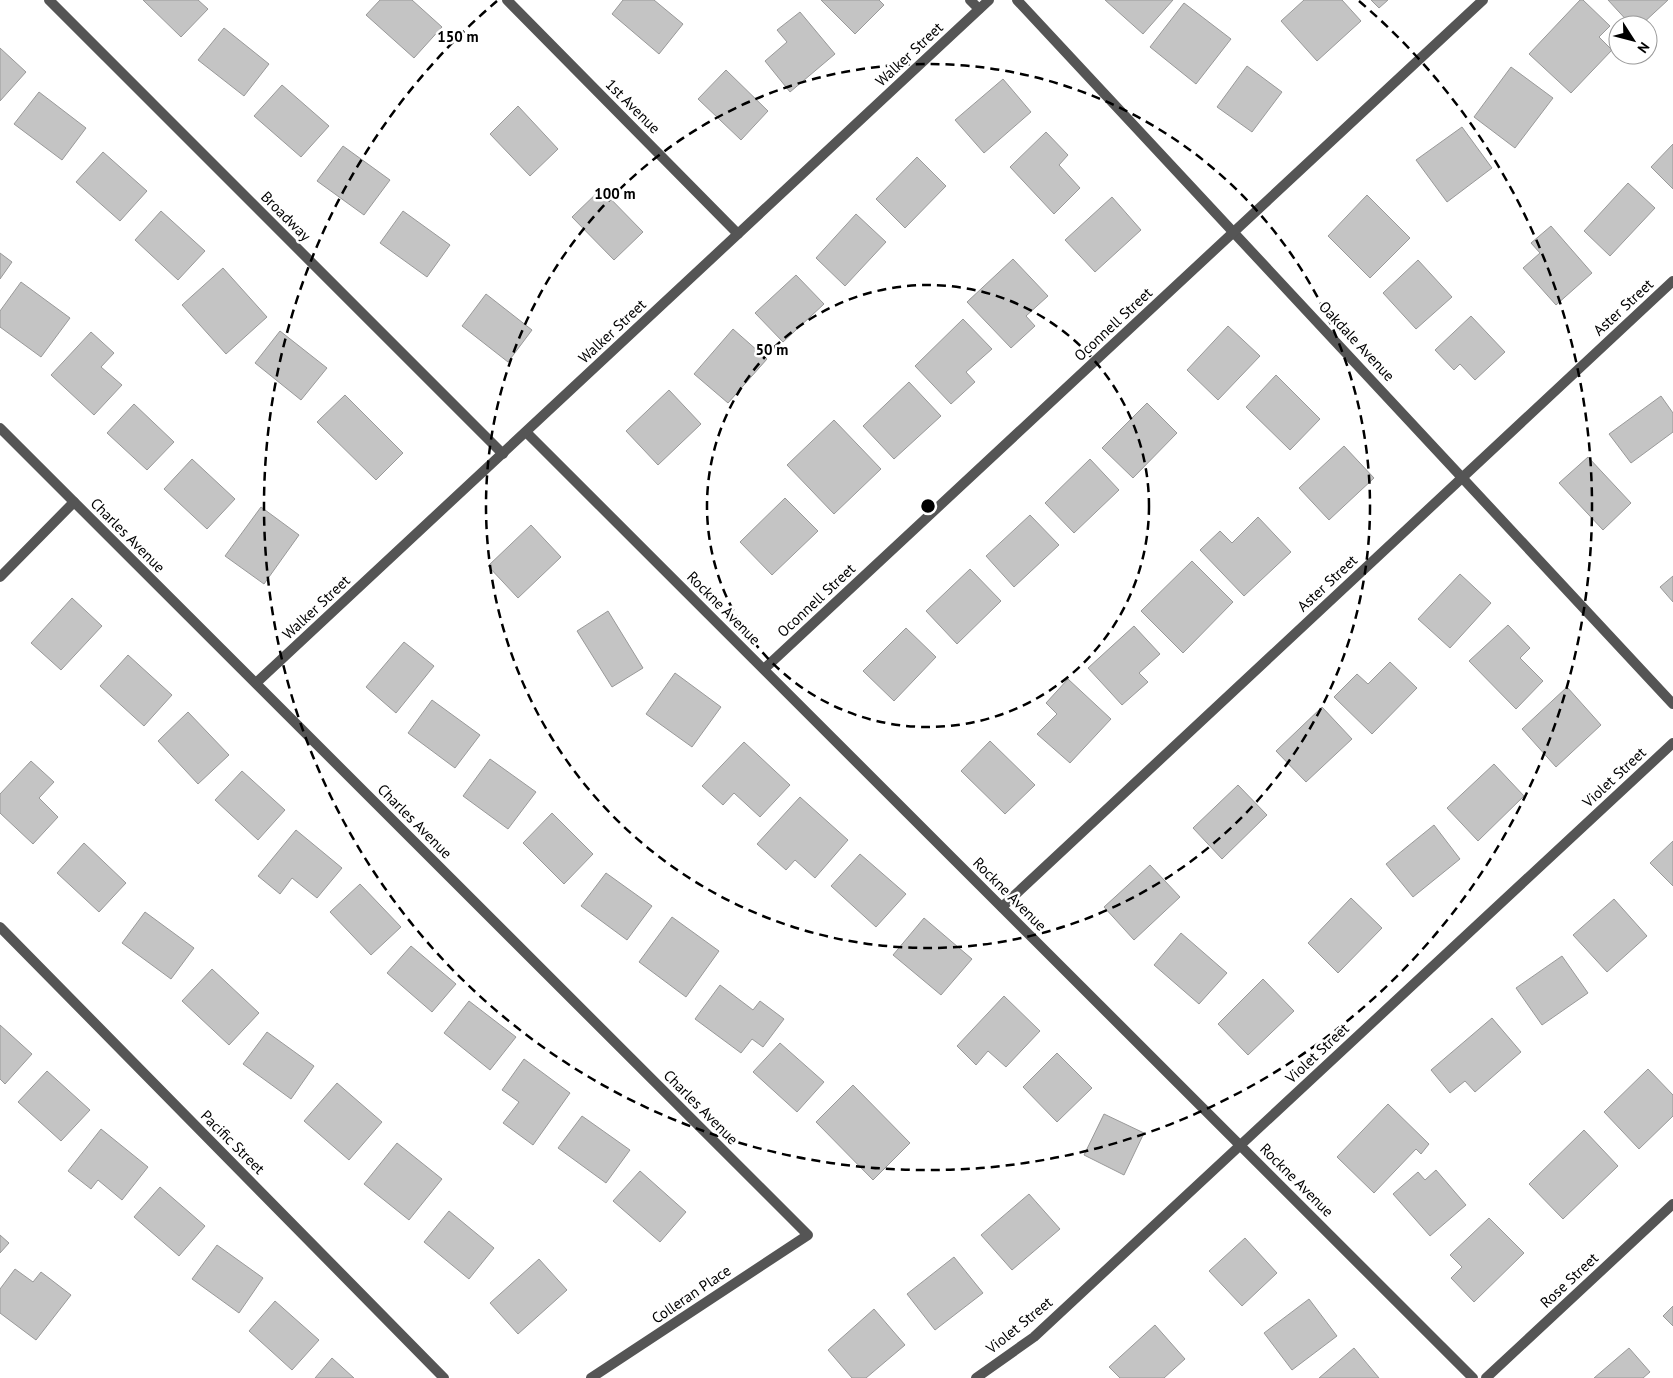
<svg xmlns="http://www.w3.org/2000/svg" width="1673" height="1378" font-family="'PT Sans',sans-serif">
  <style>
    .building { fill: #c4c4c4; stroke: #999 }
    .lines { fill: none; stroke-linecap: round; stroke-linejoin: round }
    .street { stroke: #555; stroke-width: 10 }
    .ring { fill: none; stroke: #000; stroke-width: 2.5; stroke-dasharray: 9 6 }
    .labels { text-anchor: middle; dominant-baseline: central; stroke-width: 5; stroke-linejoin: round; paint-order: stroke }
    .street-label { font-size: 15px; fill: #000; stroke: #fff }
    .centre { fill: #000; stroke: #fff; stroke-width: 2.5 }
    .ring-label { font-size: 15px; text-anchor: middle; font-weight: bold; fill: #000; stroke: #fff; stroke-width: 5; stroke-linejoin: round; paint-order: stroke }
  </style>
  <rect width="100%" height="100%" fill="#fff"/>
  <g class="building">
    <path d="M143 0H198L208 9 181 37Z"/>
    <path d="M380 0H412L442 27 414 58 366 15Z"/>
    <path d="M623 0H654L683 24 659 54 612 14Z"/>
    <path d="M821 0H879L884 5 855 34Z"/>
    <path d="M1105 0H1173L1143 34Z"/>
    <path d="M1304 0H1342L1361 21 1317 61 1281 21Z"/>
    <path d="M1371 0H1388L1379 8Z"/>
    <path d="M1580 0H1583L1610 26 1599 37 1612 50 1571 93 1529 54Z"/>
    <path d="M1608 0H1668L1641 25H1631Z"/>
    <path d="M1184 3 1231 39 1196 84 1150 47Z"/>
    <path d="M800 12 835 54 790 92 765 61 787 42 777 30Z"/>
    <path d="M224 28 269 64 244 96 198 60Z"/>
    <path d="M0 48 26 72 0 101Z"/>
    <path d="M1247 66 1282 92 1252 132 1217 107Z"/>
    <path d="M1511 67 1553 98 1515 148 1474 117Z"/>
    <path d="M726 70 768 111 741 140 698 99Z"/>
    <path d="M1003 79 1031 112 984 153 955 120Z"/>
    <path d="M282 85 329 126 301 157 254 116Z"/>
    <path d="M39 92 86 128 62 160 14 124Z"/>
    <path d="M518 106 558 149 530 176 490 134Z"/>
    <path d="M1462 127 1492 168 1447 202 1416 160Z"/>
    <path d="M1046 132 1068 155 1059 165 1080 188 1054 214 1010 167Z"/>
    <path d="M1673 144V189L1651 167Z"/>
    <path d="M343 146 390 180 364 215 317 181Z"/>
    <path d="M103 152 147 191 120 221 76 182Z"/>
    <path d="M917 157 946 186 905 228 876 199Z"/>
    <path d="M1628 183 1655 208 1610 256 1584 231Z"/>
    <path d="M601 189 643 232 614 260 572 217Z"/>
    <path d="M1367 195 1410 238 1370 278 1328 236Z"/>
    <path d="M1112 197 1141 230 1095 272 1065 240Z"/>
    <path d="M161 211 205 251 178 280 135 240Z"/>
    <path d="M403 211 450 245 427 277 380 243Z"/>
    <path d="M856 214 886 242 845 286 816 258Z"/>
    <path d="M1551 226 1592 273 1556 305 1523 268 1540 253 1531 243Z"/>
    <path d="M0 253 12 262 0 279Z"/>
    <path d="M1013 259 1048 296 1026 316 1035 326 1011 348 967 302Z"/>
    <path d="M1418 260 1452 297 1416 329 1383 293Z"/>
    <path d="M223 268 267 317 226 354 182 305Z"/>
    <path d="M796 275 824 304 783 342 755 313Z"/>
    <path d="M21 282 70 318 41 357 0 327V311Z"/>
    <path d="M486 294 532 330 508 362 462 326Z"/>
    <path d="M1471 316 1505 352 1475 380 1460 364 1454 370 1435 350Z"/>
    <path d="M963 319 992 349 966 372 975 382 951 404 915 366Z"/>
    <path d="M1228 326 1260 356 1218 400 1187 370Z"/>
    <path d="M733 329 767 359 728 403 694 374Z"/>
    <path d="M280 331 327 368 301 400 255 363Z"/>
    <path d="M91 332 114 353 101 367 122 385 94 415 51 375Z"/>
    <path d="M1276 375 1320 419 1290 450 1246 407Z"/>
    <path d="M909 382 941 416 894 459 863 426Z"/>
    <path d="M669 390 701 424 658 465 626 431Z"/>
    <path d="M345 395 403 453 376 480 317 422Z"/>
    <path d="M1661 396 1673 413V432L1631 463 1609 434Z"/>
    <path d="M1147 403 1177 433 1133 478 1102 448Z"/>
    <path d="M134 404 174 442 147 470 107 433Z"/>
    <path d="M834 420 881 469 834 514 787 465Z"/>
    <path d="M1344 446 1374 478 1329 520 1299 488Z"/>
    <path d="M1588 457 1631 503 1603 530 1559 483Z"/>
    <path d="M192 459 235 499 207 529 164 489Z"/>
    <path d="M1090 459 1119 490 1074 533 1045 503Z"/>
    <path d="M785 498 818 531 772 575 740 542Z"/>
    <path d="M261 507 299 535 264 584 225 556Z"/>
    <path d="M1030 515 1059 545 1014 587 986 556Z"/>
    <path d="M1258 517 1291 552 1244 596 1200 550 1220 531 1232 543Z"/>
    <path d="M531 525 561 557 518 598 488 566Z"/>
    <path d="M1192 561 1233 602 1183 653 1141 611Z"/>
    <path d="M970 569 1001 601 957 644 926 611Z"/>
    <path d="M1460 574 1491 603 1450 648 1418 619Z"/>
    <path d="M1673 576V602L1660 587Z"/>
    <path d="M72 598 102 626 61 670 31 643Z"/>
    <path d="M608 611 643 668 612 687 577 631Z"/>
    <path d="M1508 625 1530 648 1520 658 1543 681 1516 709 1469 661Z"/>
    <path d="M1134 626 1160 654 1139 673 1148 682 1122 705 1088 668Z"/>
    <path d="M906 628 936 657 894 701 863 671Z"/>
    <path d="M404 642 434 666 396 713 366 687Z"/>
    <path d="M128 655 172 695 144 726 100 686Z"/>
    <path d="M1390 662 1417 688 1372 734 1334 697 1357 674 1368 684Z"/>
    <path d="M675 673 721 707 692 747 646 714Z"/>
    <path d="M1068 679 1111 719 1070 763 1037 734 1057 714 1046 703Z"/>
    <path d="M1567 687 1601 725 1556 767 1522 729Z"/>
    <path d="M432 700 480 735 455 768 408 733Z"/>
    <path d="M1322 707 1352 739 1306 782 1276 751Z"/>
    <path d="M188 712 229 755 198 784 158 741Z"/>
    <path d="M990 741 1035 785 1005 814 961 771Z"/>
    <path d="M744 742 790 785 760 817 734 793 723 805 702 786Z"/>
    <path d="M490 759 536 792 508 829 463 796Z"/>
    <path d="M31 761 54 782 39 798 58 817 33 844 0 813V794Z"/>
    <path d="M1494 764 1524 796 1478 841 1447 808Z"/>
    <path d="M242 771 285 810 258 840 215 800Z"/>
    <path d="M1238 785 1267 815 1222 859 1193 828Z"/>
    <path d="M800 797 848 840 815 878 795 860 786 870 757 844Z"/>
    <path d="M552 813 593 854 564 884 523 843Z"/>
    <path d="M1434 825 1460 859 1413 897 1386 864Z"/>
    <path d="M296 830 342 868 317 898 292 878 280 894 258 876Z"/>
    <path d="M1673 841V886L1650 863Z"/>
    <path d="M84 843 126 883 99 912 57 873Z"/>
    <path d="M860 854 906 894 876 927 831 886Z"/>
    <path d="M1150 865 1180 897 1134 940 1104 907Z"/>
    <path d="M606 873 652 906 627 940 581 906Z"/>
    <path d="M360 884 401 927 371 955 330 912Z"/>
    <path d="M1351 898 1382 928 1338 973 1308 943Z"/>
    <path d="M1614 899 1647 936 1607 972 1573 935Z"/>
    <path d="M145 912 194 948 171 979 122 943Z"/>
    <path d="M672 917 719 951 686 997 639 962Z"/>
    <path d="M924 918 972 959 941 995 893 955Z"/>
    <path d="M1181 933 1227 973 1199 1004 1154 965Z"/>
    <path d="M411 946 456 984 432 1012 387 973Z"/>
    <path d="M1562 956 1588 993 1542 1025 1516 988Z"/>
    <path d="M212 969 259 1013 229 1045 182 1001Z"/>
    <path d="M1263 979 1294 1011 1248 1055 1218 1024Z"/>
    <path d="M720 985 753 1010 760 1001 784 1019 763 1047 752 1039 741 1053 695 1019Z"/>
    <path d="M1004 996 1040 1031 1006 1067 988 1051 976 1065 957 1046Z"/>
    <path d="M469 1001 516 1037 490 1070 444 1033Z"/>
    <path d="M1492 1018 1521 1052 1475 1092 1465 1081 1450 1093 1431 1070Z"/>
    <path d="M0 1025 32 1054 5 1084 0 1079Z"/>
    <path d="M267 1032 314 1066 291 1099 243 1064Z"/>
    <path d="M780 1043 824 1082 797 1112 753 1072Z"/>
    <path d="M1057 1053 1092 1088 1057 1122 1023 1087Z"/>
    <path d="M524 1059 570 1093 533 1145 503 1123 519 1102 502 1090Z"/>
    <path d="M1648 1069 1673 1095V1116L1639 1149 1604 1112Z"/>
    <path d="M47 1071 90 1110 61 1141 18 1102Z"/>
    <path d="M337 1083 382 1122 349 1160 304 1121Z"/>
    <path d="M853 1085 910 1143 873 1180 816 1122Z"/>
    <path d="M1388 1104 1429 1144 1421 1154 1416 1149 1374 1193 1337 1157Z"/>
    <path d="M1104 1114 1144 1133 1124 1175 1084 1155Z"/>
    <path d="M582 1116 630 1150 606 1183 558 1148Z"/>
    <path d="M101 1129 148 1167 122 1200 98 1180 91 1189 68 1171Z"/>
    <path d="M1584 1130 1618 1166 1563 1219 1529 1184Z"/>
    <path d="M397 1143 442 1179 409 1220 364 1184Z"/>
    <path d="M1436 1170 1466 1205 1430 1236 1393 1194 1418 1172 1425 1180Z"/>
    <path d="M640 1171 686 1212 660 1242 613 1201Z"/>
    <path d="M160 1187 205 1226 179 1256 134 1217Z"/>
    <path d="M1029 1194 1060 1229 1012 1270 981 1235Z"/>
    <path d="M449 1211 494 1248 469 1279 424 1242Z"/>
    <path d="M1489 1218 1524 1253 1474 1302 1451 1278 1462 1267 1450 1255Z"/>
    <path d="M0 1235 9 1243 0 1253Z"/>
    <path d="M1245 1238 1277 1273 1242 1306 1209 1271Z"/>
    <path d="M217 1245 263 1278 239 1313 192 1279Z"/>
    <path d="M954 1257 983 1293 935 1330 907 1294Z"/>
    <path d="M539 1259 567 1290 518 1334 490 1303Z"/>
    <path d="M15 1269 33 1282 41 1272 71 1295 36 1340 0 1313V1289Z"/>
    <path d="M1309 1299 1337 1336 1292 1370 1264 1333Z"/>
    <path d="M275 1301 319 1340 292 1370 249 1331Z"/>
    <path d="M1673 1306V1326L1663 1316Z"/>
    <path d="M874 1309 905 1345 866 1378H852L828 1350Z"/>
    <path d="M1155 1325 1185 1359 1164 1378H1120L1109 1367Z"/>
    <path d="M1354 1348 1379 1378H1319Z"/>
    <path d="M1629 1348 1650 1372 1643 1378H1594Z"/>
    <path d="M332 1358 354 1378H315Z"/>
  </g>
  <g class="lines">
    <g class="street">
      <path d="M49 0 503 454"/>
      <path d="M507 0 738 234"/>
      <path d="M970 0 979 9"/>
      <path d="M1017 0 1673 704"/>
      <path d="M0 428 808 1235 591 1378"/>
      <path d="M526 432 1473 1378"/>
      <path d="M0 577 74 502"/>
      <path d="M764 669 1483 0"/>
      <path d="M256 683 989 0"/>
      <path d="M1002 907 1673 281"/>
      <path d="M0 927 444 1378"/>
      <path d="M976 1378 1034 1337 1673 743"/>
      <path d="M1486 1378 1673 1204"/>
    </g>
  </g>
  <g class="ring">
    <circle cx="928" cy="506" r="221"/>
    <circle cx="928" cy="506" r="442"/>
    <path d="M1359 1A664 664 0 1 1 497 1"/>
  </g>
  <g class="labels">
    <g class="street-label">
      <text transform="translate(909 54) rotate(-43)">Walker Street</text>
      <text transform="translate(633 106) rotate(45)">1st Avenue</text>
      <text transform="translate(286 216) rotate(45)">Broadway</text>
      <text transform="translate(1623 307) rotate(-43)">Aster Street</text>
      <text transform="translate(1113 324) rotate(-43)">Oconnell Street</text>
      <text transform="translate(612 331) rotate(-43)">Walker Street</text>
      <text transform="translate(1357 341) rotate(47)">Oakdale Avenue</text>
      <text transform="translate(128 535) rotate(45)">Charles Avenue</text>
      <text transform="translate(1327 583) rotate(-43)">Aster Street</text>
      <text transform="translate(816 600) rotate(-43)">Oconnell Street</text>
      <text transform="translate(316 607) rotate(-43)">Walker Street</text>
      <text transform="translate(724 608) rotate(45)">Rockne Avenue</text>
      <text transform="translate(1614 777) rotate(-43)">Violet Street</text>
      <text transform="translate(415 821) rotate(45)">Charles Avenue</text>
      <text transform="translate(1010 894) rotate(45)">Rockne Avenue</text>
      <text transform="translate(1317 1053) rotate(-43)">Violet Street</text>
      <text transform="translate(701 1107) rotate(45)">Charles Avenue</text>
      <text transform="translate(233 1142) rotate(45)">Pacific Street</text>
      <text transform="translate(1297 1180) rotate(45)">Rockne Avenue</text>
      <text transform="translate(1569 1280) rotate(-43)">Rose Street</text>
      <text transform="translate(691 1294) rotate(-34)">Colleran Place</text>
      <text transform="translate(1019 1325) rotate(-39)">Violet Street</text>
    </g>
  </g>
  <circle cx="928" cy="506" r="8" class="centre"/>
  <g class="ring-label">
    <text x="458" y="42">150 m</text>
    <text x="615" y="199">100 m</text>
    <text x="772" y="355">50 m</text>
  </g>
  <g transform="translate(1633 40) rotate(126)"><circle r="24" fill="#ffffff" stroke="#999999"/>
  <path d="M0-4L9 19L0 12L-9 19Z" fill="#000000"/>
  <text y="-8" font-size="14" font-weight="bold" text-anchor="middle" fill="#000000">N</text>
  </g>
</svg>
